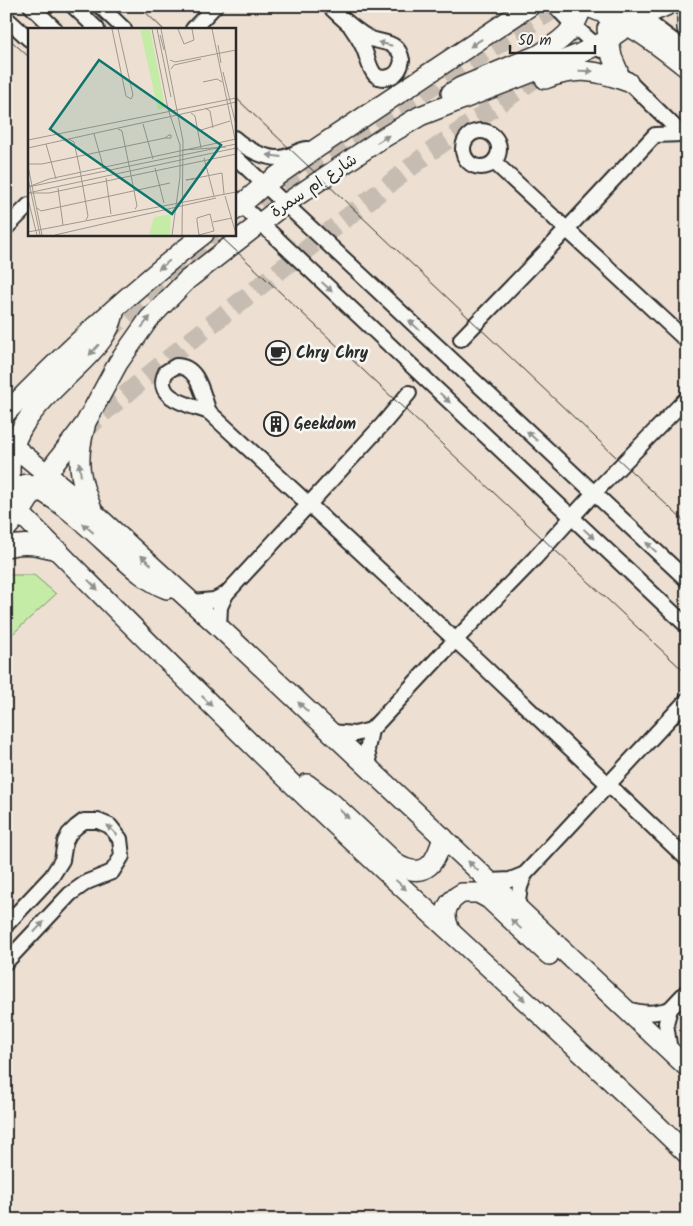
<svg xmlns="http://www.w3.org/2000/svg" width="693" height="1226" font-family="Kalam,'Playpen Sans Arabic',sans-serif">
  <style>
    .green { fill: #c4eca7; stroke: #788c69 }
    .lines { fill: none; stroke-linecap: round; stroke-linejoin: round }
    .secondary-tunnel { stroke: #c6bcb1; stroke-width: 19; stroke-dasharray: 19 9; stroke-linecap: butt }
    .street-casing { stroke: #2b2b2b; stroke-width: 18 }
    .secondary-casing { stroke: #2b2b2b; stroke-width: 22 }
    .street { stroke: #f6f6f2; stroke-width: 14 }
    .secondary { stroke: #f6f6f2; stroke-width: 19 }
    .tram { stroke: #2b2b2b; stroke-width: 1 }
    .oneway { fill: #90908e }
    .labels { text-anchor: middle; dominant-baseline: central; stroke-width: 5; stroke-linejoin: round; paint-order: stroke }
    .street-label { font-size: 16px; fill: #2b2b2b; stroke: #f6f6f2 }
    .poi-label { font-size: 16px; font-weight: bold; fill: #2b2b2b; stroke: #f6f6f2; text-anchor: start }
    .inset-road { fill: none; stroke: #9f988f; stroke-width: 1 }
    .view { fill: #0f766e; fill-opacity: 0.15; stroke: #0f766e; stroke-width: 2.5 }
    .inset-edge { fill: none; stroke: #2b2b2b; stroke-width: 2.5 }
  </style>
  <rect width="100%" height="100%" fill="#ede0d2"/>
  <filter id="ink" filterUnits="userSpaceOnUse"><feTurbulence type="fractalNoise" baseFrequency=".02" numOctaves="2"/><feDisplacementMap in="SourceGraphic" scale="10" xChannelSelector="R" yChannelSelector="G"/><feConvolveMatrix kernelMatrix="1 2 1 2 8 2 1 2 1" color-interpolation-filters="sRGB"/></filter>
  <g filter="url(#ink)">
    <path class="green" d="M6 572 10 575H34L56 594 6 640Z"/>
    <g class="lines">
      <g class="secondary-tunnel">
        <path d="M258 201 355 135 559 6"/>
        <path d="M105 334 215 234"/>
        <path d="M83 433 102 414 184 346 430 152 547 70"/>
      </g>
      <defs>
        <g id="street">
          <path d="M31 6 55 29"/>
          <path d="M73 6 97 29"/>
          <path d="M100 6 124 29"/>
          <path d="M329 6C342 18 354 30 369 38 377 42 388 41 395 47 399 50 401 55 402 60 401 67 398 73 392 76 369 85 370 60 363 47 360 40 355 33 351 27"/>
          <path d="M555 6 574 26 601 50"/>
          <path d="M627 6 687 51"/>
          <path d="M6 18 29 39"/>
          <path d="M193 29 215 6"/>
          <path d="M623 76 684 136"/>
          <circle cx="481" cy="149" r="18"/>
          <path d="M234 138C245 148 265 159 280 158 290 157 298 150 307 149"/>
          <path d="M234 156 687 580"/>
          <path d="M494 162 687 341"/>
          <path d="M234 198 687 626"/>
          <path d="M6 228 29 205"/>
          <path d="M461 339 553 244 655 135 682 134"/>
          <path d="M176 366C199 366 202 394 209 412 191 405 152 399 166 372Z"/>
          <path d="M209 412 478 661 687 859"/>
          <path d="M192 602 214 600 226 594"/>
          <path d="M219 627 220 607 226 594 383 424 409 393"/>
          <path d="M330 732 355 734 371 730"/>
          <path d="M371 770 367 750 371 730 440 656 535 558 594 493 687 398"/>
          <path d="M490 881 510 880 525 874"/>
          <path d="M517 908 520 887 525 874 687 700"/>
          <path d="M6 925 52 876 62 860 65 842 69 834 76 827 84 821H98L110 826 120 839 122 856 112 872 87 882 70 894 6 962"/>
          <path d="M627 1009C643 1014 654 1014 670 1009"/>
          <path d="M670 1052 666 1023 670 1009 687 991"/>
        </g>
        <g id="secondary">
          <path d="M586 6C628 22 652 40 687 68"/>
          <path d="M687 16V28"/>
          <path d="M607 29 612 57 618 71"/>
          <path d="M545 79C577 67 597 70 628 82"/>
          <path d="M451 93 461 87 540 54C559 42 577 30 582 6"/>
          <path d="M234 211 264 185 317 148 530 6"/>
          <path d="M6 413C68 349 134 288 204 234"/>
          <path d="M85 427C76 459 79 479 92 509"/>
          <path d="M6 440 94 513 219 627 687 1067"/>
          <path d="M26 484C61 498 92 531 120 556 134 569 149 582 167 589"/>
          <path d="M6 499C107 600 206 702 309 800 434 919 564 1033 687 1154"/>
          <path d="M15 508C13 495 10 482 10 470 10 423 53 391 83 361 97 347 110 333 114 313"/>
          <path d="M6 529 21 512 36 488 85 424 118 363 149 319 187 280 228 248 285 204 378 141 420 116 579 54 609 39 642 16 666 6"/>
          <path d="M6 547C25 542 40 545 59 551"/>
          <path d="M307 784 332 803 398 865C427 880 436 862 443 837"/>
          <path d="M450 930C442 913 446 902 462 893H478L489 899 549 955"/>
        </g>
      </defs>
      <use href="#street" class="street-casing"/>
      <use href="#secondary" class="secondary-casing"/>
      <use href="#street" class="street"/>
      <use href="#secondary" class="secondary"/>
      <g class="tram">
        <path d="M139 6 163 29"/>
        <path d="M6 36 29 57"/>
        <path d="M234 96 687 524"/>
        <path d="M218 234 687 674"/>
      </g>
    </g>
    <defs><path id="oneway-solid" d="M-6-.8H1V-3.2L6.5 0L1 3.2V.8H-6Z" transform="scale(1.25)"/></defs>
    <g class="oneway">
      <use href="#oneway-solid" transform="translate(476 43) rotate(146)"/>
      <use href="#oneway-solid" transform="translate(385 44) rotate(-166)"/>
      <use href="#oneway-solid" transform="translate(586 71) rotate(1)"/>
      <use href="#oneway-solid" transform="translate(383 139) rotate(-32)"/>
      <use href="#oneway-solid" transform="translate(274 156) rotate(-172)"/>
      <use href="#oneway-solid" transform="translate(164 265) rotate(142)"/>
      <use href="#oneway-solid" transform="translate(327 287) rotate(43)"/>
      <use href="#oneway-solid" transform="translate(146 322) rotate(-51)"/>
      <use href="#oneway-solid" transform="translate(414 325) rotate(-137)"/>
      <use href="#oneway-solid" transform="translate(94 350) rotate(132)"/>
      <use href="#oneway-solid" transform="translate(445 398) rotate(43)"/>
      <use href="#oneway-solid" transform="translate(532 436) rotate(-137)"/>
      <use href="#oneway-solid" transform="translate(80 469) rotate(-97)"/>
      <use href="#oneway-solid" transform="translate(88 528) rotate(-139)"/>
      <use href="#oneway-solid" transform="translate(589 534) rotate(43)"/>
      <use href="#oneway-solid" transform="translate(651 547) rotate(-137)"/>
      <use href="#oneway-solid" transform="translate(146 560) rotate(-138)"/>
      <use href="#oneway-solid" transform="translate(93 585) rotate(46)"/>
      <use href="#oneway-solid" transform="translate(207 701) rotate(45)"/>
      <use href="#oneway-solid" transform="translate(303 707) rotate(-136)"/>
      <use href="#oneway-solid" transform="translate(344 814) rotate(43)"/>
      <use href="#oneway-solid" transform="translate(112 830) rotate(-135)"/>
      <use href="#oneway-solid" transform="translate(473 866) rotate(-136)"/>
      <use href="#oneway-solid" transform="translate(401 885) rotate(43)"/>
      <use href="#oneway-solid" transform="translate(516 924) rotate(-137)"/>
      <use href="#oneway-solid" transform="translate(39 927) rotate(-47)"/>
      <use href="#oneway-solid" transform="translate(520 996) rotate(43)"/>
    </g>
  </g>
  <defs>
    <symbol id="cafe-ring" viewBox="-11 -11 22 22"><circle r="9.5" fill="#f6f6f2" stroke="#2b2b2b" stroke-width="1.5"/><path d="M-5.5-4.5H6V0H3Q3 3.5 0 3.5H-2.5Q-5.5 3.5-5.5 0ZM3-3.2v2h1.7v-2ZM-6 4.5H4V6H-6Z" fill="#2b2b2b"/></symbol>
    <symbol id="building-ring" viewBox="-11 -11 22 22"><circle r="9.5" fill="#f6f6f2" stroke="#2b2b2b" stroke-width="1.5"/><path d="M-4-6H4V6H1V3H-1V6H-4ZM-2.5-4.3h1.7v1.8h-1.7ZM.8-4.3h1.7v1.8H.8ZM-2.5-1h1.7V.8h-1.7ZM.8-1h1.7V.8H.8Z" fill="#2b2b2b"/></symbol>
  </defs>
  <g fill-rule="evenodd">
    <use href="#cafe-ring" x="264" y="339" width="28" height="28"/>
    <use href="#building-ring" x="262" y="410" width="28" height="28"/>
  </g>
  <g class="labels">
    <g class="street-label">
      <text transform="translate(314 186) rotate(-34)">شارع ام سمرة</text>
    </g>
    <g class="poi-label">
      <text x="296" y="353">Chry Chry</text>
      <text x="294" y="424">Geekdom</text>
    </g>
  </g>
  <g transform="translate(28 28)">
    <rect width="208" height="208" fill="#ede0d2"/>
    <path d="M112 1H122L137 78 133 81 130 82ZM143 186 142 207H121L126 189Z" fill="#c4eca7"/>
    <path class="inset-road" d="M84 1 98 68 103 71 105 67 90 1M124 1 140 81 152 117V149L144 207M129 1 143 69M133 1 155 113 154 207M150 1 156 16 166 12 164 1M184 1 208 116M132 7 136 22M190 17 193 35M142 32 147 34 208 22M143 41 146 37 173 31M195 44 208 97M175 54 189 51 194 54M177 80 182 83 185 100M163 85 167 88 173 120M115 96 125 131M90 101 94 103 102 142 109 178 107 181M170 103 202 93M66 106 76 141M143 107V110H137L141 107ZM41 111 46 114 52 142 60 188 58 192M0 112 208 70M18 116 28 151M0 120 208 74M155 122 198 119M176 130 186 168M0 136H14L137 110M0 138 14 207M127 140 136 175M0 150 12 207M78 150 83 186M166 151 158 152 194 145 196 166M0 159 208 116M0 159 21 151 208 111M30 160 35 197M0 165 208 120M0 165H21L208 126M197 168 208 206M0 171 9 207M9 180 13 183 142 155M185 194 204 190M0 204 208 164M27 207 188 170M171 207 186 203 182 186 169 190V193L171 207"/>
    <path class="view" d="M71 32 193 117 144 186 22 101Z"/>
    <rect width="208" height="208" class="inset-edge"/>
  </g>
  <rect width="693" height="1226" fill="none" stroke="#f6f6f2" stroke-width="25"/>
  <rect x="12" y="12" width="668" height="1201" fill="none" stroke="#2b2b2b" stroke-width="2" filter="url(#ink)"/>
  <path d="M510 45v8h85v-8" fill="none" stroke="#2b2b2b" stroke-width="2.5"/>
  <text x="518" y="45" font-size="15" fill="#2b2b2b" stroke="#f6f6f2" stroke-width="4" paint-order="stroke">50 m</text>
</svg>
